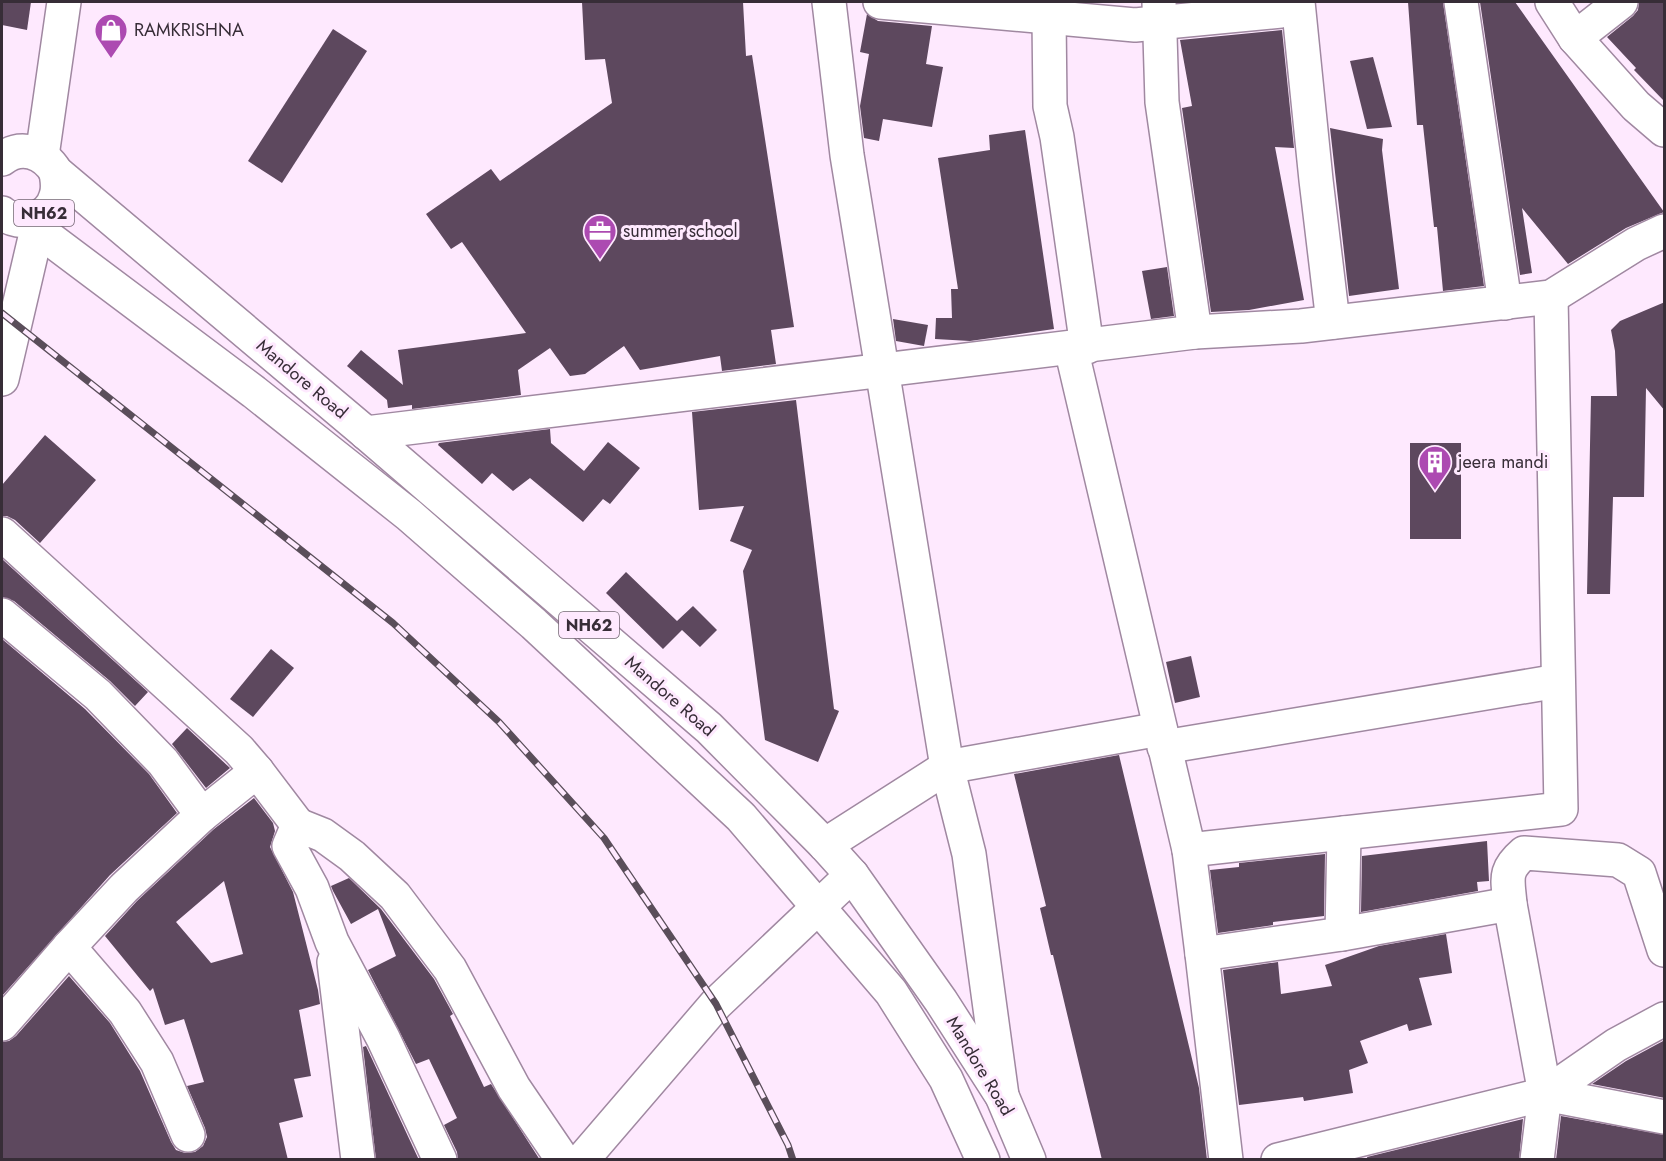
<svg xmlns="http://www.w3.org/2000/svg" width="1666" height="1161" font-family="Jost,sans-serif">
  <style>
    .building { fill: #5d485e; fill-rule: evenodd }
    .lines { fill: none; stroke-linecap: round; stroke-linejoin: round }
    .street-casing { stroke: #a088a1; stroke-width: 36 }
    .secondary-casing { stroke: #a088a1; stroke-width: 36 }
    .highway-casing { stroke: #a088a1; stroke-width: 36 }
    .street { stroke: #fff; stroke-width: 33 }
    .secondary { stroke: #fff; stroke-width: 33 }
    .highway { stroke: #fff; stroke-width: 33 }
    .rail-casing { stroke: #5a4e5a; stroke-width: 7 }
    .rail { stroke: #fee9fe; stroke-width: 4.5; stroke-dasharray: 14; stroke-linecap: butt }
    .labels { text-anchor: middle; dominant-baseline: central; stroke-width: 6; stroke-linejoin: round; paint-order: stroke }
    .shield { fill: #fee9fe; stroke: #736573; stroke-width: 1.5 }
    .shield-label { font-size: 16px; font-weight: bold; fill: #372d37 }
    .poi-label { font-size: 18px; fill: #372d37; stroke: #fee9fe; text-anchor: start }
    .street-label { font-size: 18px; fill: #372d37; stroke: #fee9fe }
  </style>
  <rect width="100%" height="100%" fill="#fee9fe"/>
  <g class="building">
    <path d="M2 2H31L27 30 2 25Z"/>
    <path d="M582 2H743L746 56 752 55 794 327 771 330 776 364 722 371 720 356 640 370 624 346 585 374 570 376 550 348 518 370 521 395 412 409V405L388 408 387 400 347 366 361 350 403 385 398 350 526 333 462 242 451 249 426 214 491 169 500 181 612 103 605 59 585 60Z"/>
    <path d="M1408 2H1443L1484 286 1443 291 1437 227H1434L1423 125H1417Z"/>
    <path d="M1480 2H1515L1664 212 1626 228 1568 264 1522 208 1532 273 1520 275Z"/>
    <path d="M1639 2H1665V102L1634 70 1636 68 1607 37 1633 16 1638 10Z"/>
    <path d="M867 14 878 21 932 26 926 64 943 67 932 127 883 119 879 141 864 138 860 106 869 54 860 52Z"/>
    <path d="M333 29 367 51 282 183 248 161Z"/>
    <path d="M1282 30 1294 148 1275 147 1304 300 1249 310 1211 312 1182 108 1192 106 1180 40Z"/>
    <path d="M1373 57 1392 127 1367 129 1350 61Z"/>
    <path d="M1330 128 1383 139 1382 150 1399 289 1349 296Z"/>
    <path d="M1025 130 1054 329 970 341 935 339 936 318H952L951 289H958L938 158 990 150 989 135Z"/>
    <path d="M1167 267 1174 316 1151 319 1142 271Z"/>
    <path d="M1665 302V411L1646 388 1644 497H1613L1610 594H1587L1591 396H1617L1615 351 1611 330 1620 321Z"/>
    <path d="M893 319 928 325 924 346 896 341Z"/>
    <path d="M796 400 834 709 839 711 818 762 765 740 743 571 752 550 730 541 744 506 699 510 692 412Z"/>
    <path d="M550 429 551 443 584 471 608 442 640 468 610 504 603 499 583 522 530 478 513 491 492 473 482 484 438 445 439 443Z"/>
    <path d="M45 435 96 480 40 543 15 520 7 516H2V485Z"/>
    <rect x="1410" y="443" width="51" height="96"/>
    <path d="M2 559 148 692 135 706 110 681 14 601 2 597Z"/>
    <path d="M626 572 677 621 693 606 717 630 700 647 682 630 663 649 606 593Z"/>
    <path d="M2 639 85 709 149 774 177 813 110 875 2 996Z"/>
    <path d="M271 649 294 668 253 717 230 699Z"/>
    <path d="M1191 656 1200 697 1175 703 1166 662Z"/>
    <path d="M187 728 230 768 206 788 172 744Z"/>
    <path d="M1119 755 1199 1088 1207 1160H1102L1053 955H1051L1040 908 1046 906 1014 774Z"/>
    <path d="M254 798 273 823 275 831 270 847 293 892 318 990 320 1004 299 1010 311 1076 294 1079 303 1117 279 1123 288 1160H2V1042L9 1041 16 1036 69 976 110 1023 140 1071 171 1142 176 1150 185 1153 195 1152 203 1146 207 1137 205 1128 187 1086 204 1082 184 1019 165 1025 153 988 150 991 105 936 137 901 214 829ZM224 881 243 954 211 963 176 922Z"/>
    <path d="M1487 841 1489 881 1477 882 1478 891 1361 912 1362 856Z"/>
    <path d="M1325 854 1324 916 1273 922V925L1218 933 1210 870 1239 867V863Z"/>
    <path d="M349 878 381 909 434 979 453 1014 450 1016 484 1087 491 1084 540 1160H458L457 1152 444 1125 457 1118 429 1059 416 1064 368 970 396 956 378 909 351 924 333 891 331 886Z"/>
    <path d="M1446 934 1452 973 1419 978 1432 1025 1409 1031 1407 1024 1360 1041 1368 1063 1349 1070 1353 1093 1304 1101 1303 1097 1239 1105 1223 970 1278 962 1281 994 1332 986 1325 965 1379 946Z"/>
    <path d="M1665 1040V1098L1592 1084 1626 1061Z"/>
    <path d="M366 1046 419 1160H376L363 1047Z"/>
    <path d="M1561 1116 1665 1135V1160H1556Z"/>
    <path d="M1523 1119 1519 1160H1368L1367 1157Z"/>
  </g>
  <g class="lines">
    <defs>
      <g id="street">
        <path d="M880 2 1135 25 1281 11 1292 2"/>
        <path d="M1159 2 1162 102 1195 332"/>
        <path d="M1298 2 1316 180 1333 322"/>
        <path d="M1461 2 1505 303"/>
        <path d="M1552 2 1575 38 1636 106 1664 130"/>
        <path d="M1049 17 1050 106 1057 137 1087 347"/>
        <path d="M1575 38 1621 2"/>
        <path d="M1071 348 1189 850 1561 809 1551 297"/>
        <path d="M2 534 239 750 257 771 298 825"/>
        <path d="M2 615 98 695 163 762 202 815 257 771"/>
        <path d="M1164 747 1558 681"/>
        <path d="M825 845 947 767 1160 729"/>
        <path d="M1189 850 1202 954 1342 934 1510 904 1545 1094 1537 1160"/>
        <path d="M1510 904C1508 879 1503 871 1524 853L1618 860 1639 873 1664 950"/>
        <path d="M1342 934 1344 833"/>
        <path d="M1202 954 1226 1160"/>
        <path d="M334 962 358 1160"/>
        <path d="M1664 1019 1616 1045 1545 1094 1664 1117"/>
        <path d="M2 1024 69 947"/>
        <path d="M188 1135 157 1062 125 1012 69 947 124 888 202 815"/>
        <path d="M440 1160 383 1038 332 942 312 888 289 846 298 825 323 835 352 856 395 896 450 969 514 1088 563 1160"/>
        <path d="M582 1160 716 1004 852 875"/>
        <path d="M1278 1160 1545 1094"/>
      </g>
      <g id="secondary">
        <path d="M829 2 847 155 947 767 969 854 1002 1096"/>
        <path d="M42 156 64 2"/>
        <path d="M2 379 37 229"/>
        <path d="M366 433 1195 332 1301 326 1551 297 1636 244 1664 231"/>
      </g>
      <g id="highway">
        <path d="M2 159C21 144 44 152 56 172L366 433 709 728 825 845 852 875 941 1001 1002 1096 1029 1160"/>
        <path d="M2 213C20 228 50 219 56 196 59 187 57 180 56 172"/>
        <path d="M26 221 254 392 409 515 534 624 741 817 891 992 946 1079 983 1160"/>
      </g>
    </defs>
    <use href="#street" class="street-casing"/>
    <use href="#secondary" class="secondary-casing"/>
    <use href="#highway" class="highway-casing"/>
    <use href="#street" class="street"/>
    <use href="#secondary" class="secondary"/>
    <use href="#highway" class="highway"/>
    <defs>
      <path id="rail" d="M2 313 393 623 499 722 604 838 716 1004 788 1145 793 1160"/>
    </defs>
    <use href="#rail" class="rail-casing"/>
    <use href="#rail" class="rail"/>
  </g>
  <defs>
    <symbol id="shop-pin" viewBox="-11 -11 22 30"><path d="M0 17L-7.5 6A9.5 9.5 0 1 1 7.5 6Z" fill="#ac4ab1" stroke="#fee9fe"/><path d="M-5-2.5h2.3a2.7 3.5 0 0 1 5.4 0H5L5.5 6h-11ZM-1.5-2.5h3a1.5 2.3 0 0 0-3 0Z" fill="#fff"/></symbol>
    <symbol id="office-pin" viewBox="-11 -11 22 30"><path d="M0 17L-7.5 6A9.5 9.5 0 1 1 7.5 6Z" fill="#ac4ab1" stroke="#fee9fe"/><path d="M-6-3h4V-5.5h4V-3h4V5H-6ZM-1-4.5V-3h2v-1.5ZM-6 0V1H6V0Z" fill="#fff"/></symbol>
    <symbol id="building-pin" viewBox="-11 -11 22 30"><path d="M0 17L-7.5 6A9.5 9.5 0 1 1 7.5 6Z" fill="#ac4ab1" stroke="#fee9fe"/><path d="M-4-6H4V6H1V3H-1V6H-4ZM-2.5-4.3h1.7v1.8h-1.7ZM.8-4.3h1.7v1.8H.8ZM-2.5-1h1.7V.8h-1.7ZM.8-1h1.7V.8H.8Z" fill="#fff"/></symbol>
  </defs>
  <g fill-rule="evenodd">
    <use href="#shop-pin" x="92" y="11" width="38" height="52"/>
    <use href="#office-pin" x="581" y="212" width="38" height="52"/>
    <use href="#building-pin" x="1416" y="443" width="38" height="52"/>
  </g>
  <g class="labels">
    <g class="shield">
      <rect x="14" y="200" width="60" height="26" rx="4.5"/>
      <rect x="559" y="612" width="60" height="26" rx="4.5"/>
    </g>
    <g class="shield-label">
      <text x="44" y="213">NH62</text>
      <text x="589" y="625">NH62</text>
    </g>
    <g class="poi-label">
      <text x="134" y="30">RAMKRISHNA</text>
      <text x="623" y="231">summer school</text>
      <text x="1458" y="462">jeera mandi</text>
    </g>
    <g class="street-label">
      <text transform="translate(302 379) rotate(40)">Mandore Road</text>
      <text transform="translate(670 696) rotate(41)">Mandore Road</text>
      <text transform="translate(980 1066) rotate(59)">Mandore Road</text>
    </g>
  </g>
  <rect width="1666" height="1161" fill="none" stroke="#372d37" stroke-width="6"/>
</svg>
